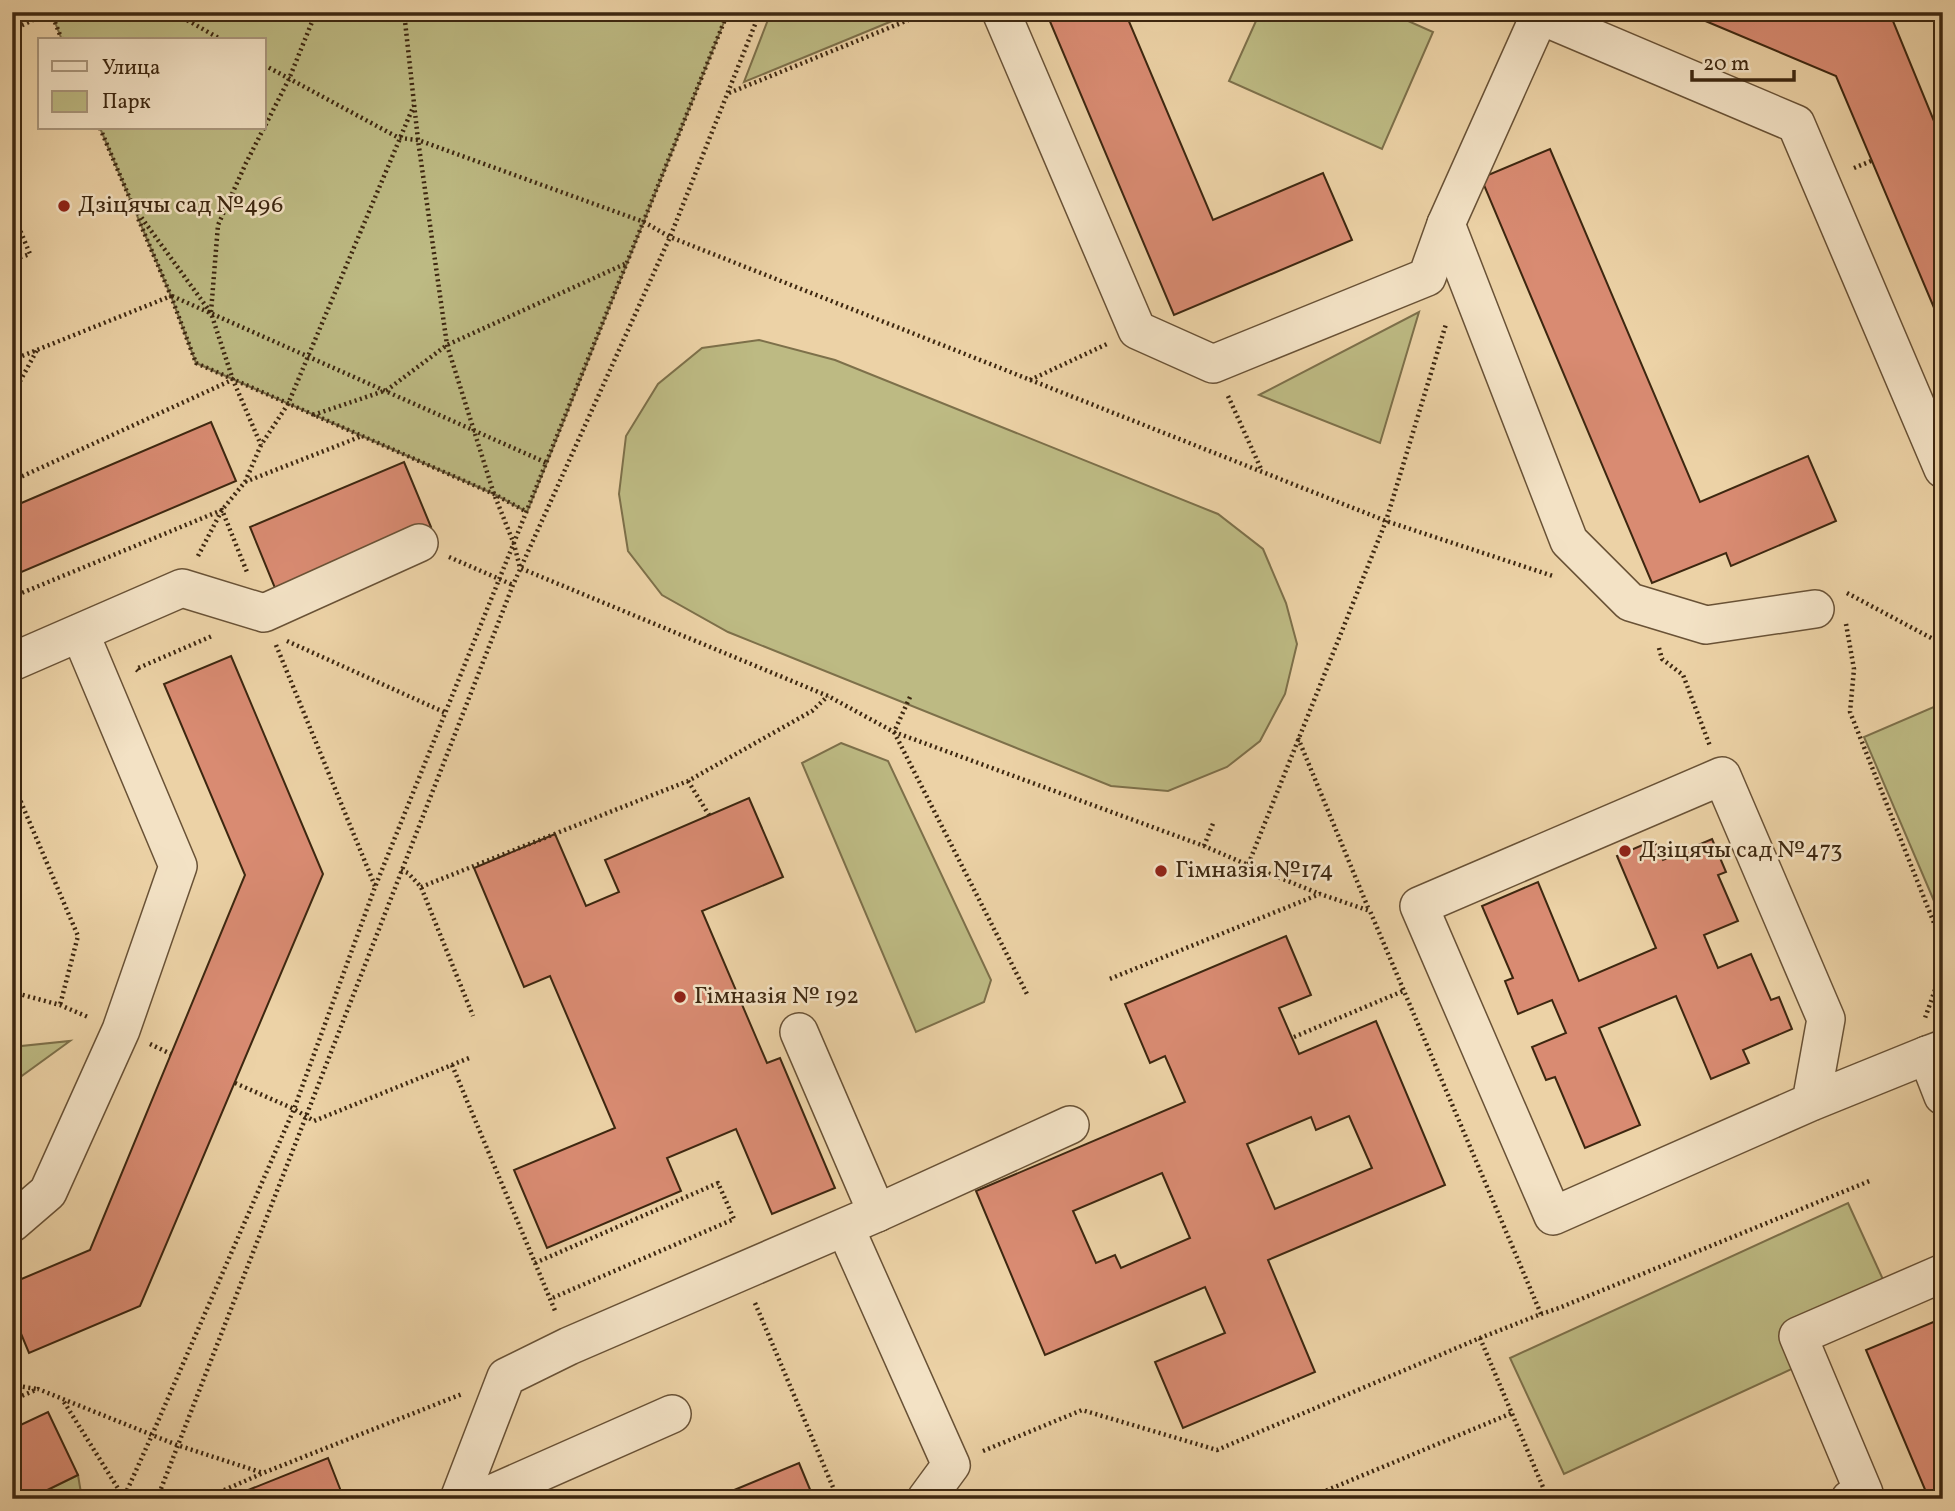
<svg xmlns="http://www.w3.org/2000/svg" width="1955" height="1511" font-family="Vollkorn,serif">
  <style>
    .green { fill: #bdba83; stroke: #7d704a; stroke-width: 2 }
    .building { fill: #d98b72; stroke: #3d2710; stroke-width: 2; fill-rule: evenodd }
    .lines { fill: none; stroke-linecap: round; stroke-linejoin: round }
    .minor-casing { stroke: #695236; stroke-width: 40 }
    .path { stroke: #3d2710; stroke-width: 4.5; stroke-dasharray: 2 3.5; stroke-linecap: butt }
    .minor { stroke: #f3e2c5; stroke-width: 37 }
    .poi-dot { fill: #8f2418; stroke: #f3e2c5; stroke-width: 2.5 }
    .labels { text-anchor: middle; dominant-baseline: central; stroke-width: 5; stroke-linejoin: round; paint-order: stroke }
    .poi-label { font-size: 24px; fill: #3d2710; stroke: #f3e2c5; text-anchor: start }
  </style>
  <rect width="100%" height="100%" fill="#ecd2a6"/>
  <filter id="stains"><feTurbulence type="fractalNoise" baseFrequency=".00286" numOctaves="4"/><feColorMatrix values="0 0 0 0 .2 0 0 0 0 .09 0 0 0 0 .02 0 0 0 .5 -.17"/></filter>
  <radialGradient id="worn" r=".72"><stop offset=".6" stop-color="#630" stop-opacity="0"/><stop offset="1" stop-color="#630" stop-opacity=".3"/></radialGradient>
  <g class="green">
    <path d="M51 12H728L527 512 494 494 196 363 171 296 100 128H264V40H62Z"/>
    <path d="M771 12H914L744 82Z"/>
    <path d="M1260 12H1388L1433 32 1382 149 1229 81Z"/>
    <path d="M1419 312 1380 443 1259 395Z"/>
    <path d="M759 340 835 360 1218 514 1263 549 1286 603 1297 644 1285 694 1260 741 1227 767 1168 791 1111 786 728 632 662 595 628 551 619 494 626 436 658 384 702 348Z"/>
    <path d="M1943 703V922L1864 737Z"/>
    <path d="M841 743 888 761 991 980 984 1002 916 1032 802 763Z"/>
    <path d="M70 1041 12 1083V1047Z"/>
    <path d="M1848 1203 1886 1286 1796 1367 1564 1474 1510 1358Z"/>
    <path d="M78 1475 82 1499H29Z"/>
  </g>
  <g class="building">
    <path d="M1046 12H1125L1213 220 1323 173 1352 240 1174 315Z"/>
    <path d="M1684 12H1872L1893 21 1943 143V329L1836 76Z"/>
    <path d="M1550 149 1700 502 1808 456 1836 521 1731 566 1726 553 1652 583 1481 178Z"/>
    <path d="M211 422 236 481 12 576V507Z"/>
    <path d="M404 462 431 527 277 593 250 527Z"/>
    <path d="M231 656 323 874 140 1306 29 1353 12 1312V1283L90 1250 245 875 164 684Z"/>
    <path d="M749 798 783 877 702 911 767 1063 780 1058 835 1188 772 1214 736 1129 667 1158 681 1191 547 1248 514 1170 615 1128 550 976 524 987 474 868 555 834 586 906 619 892 605 860Z"/>
    <path d="M1712 839 1726 872 1718 875 1738 921 1704 935 1718 968 1751 954 1771 1000 1779 997 1792 1029 1743 1050 1749 1063 1711 1079 1676 996 1599 1028 1640 1125 1585 1148 1555 1077 1546 1080 1532 1047 1566 1033 1552 1000 1518 1014 1505 981 1513 978 1482 906 1538 882 1579 981 1656 948 1617 856 1654 840 1663 860Z"/>
    <path d="M1286 936 1311 995 1279 1008 1299 1054 1376 1021 1445 1185 1268 1260 1315 1372 1183 1428 1155 1362 1225 1333 1205 1287 1045 1355 976 1191 1185 1102 1165 1056 1150 1063 1125 1004ZM1349 1116 1372 1168 1275 1209 1247 1144 1311 1117 1316 1130ZM1162 1173 1190 1238 1121 1268 1115 1255 1096 1263 1073 1211Z"/>
    <path d="M1943 1318V1499H1929L1866 1350Z"/>
    <path d="M48 1412 78 1475 29 1499H12V1429Z"/>
    <path d="M328 1458 344 1499H226Z"/>
    <path d="M799 1463 814 1499H714L727 1493Z"/>
  </g>
  <g class="lines">
    <defs>
      <g id="minor">
        <path d="M1001 12 1137 330 1213 364 1427 277 1446 224 1541 12"/>
        <path d="M1532 12 1796 124 1943 469"/>
        <path d="M1446 224 1569 541 1630 602 1706 625 1815 609"/>
        <path d="M12 662 182 588 264 613 419 543"/>
        <path d="M799 1032 877 1213"/>
        <path d="M1943 1049 1927 1055 1943 1096"/>
        <path d="M1811 1102 1826 1019 1722 776 1419 906 1553 1216 1811 1102 1927 1055"/>
        <path d="M12 1223 48 1192 121 1030 178 866 80 633"/>
        <path d="M852 1243 951 1465 926 1499"/>
        <path d="M459 1499 506 1377 569 1346 877 1213 1070 1125"/>
        <path d="M480 1499 672 1414"/>
        <path d="M1850 1499 1864 1493 1798 1336 1943 1273"/>
      </g>
    </defs>
    <use href="#minor" class="minor-casing"/>
    <g class="path">
      <path d="M51 12 62 40"/>
      <path d="M173 12 222 40"/>
      <path d="M404 12 418 140 447 345 494 494 514 544 520 568 828 696 894 732 1204 846 1248 865 1386 521 1446 324"/>
      <path d="M12 30 35 19"/>
      <path d="M264 65 399 138 418 140 644 222 670 237 1386 521 1553 576"/>
      <path d="M729 93 928 12"/>
      <path d="M100 128 133 206 211 313 233 380 261 445"/>
      <path d="M1938 133 1943 130"/>
      <path d="M1854 168 1871 161"/>
      <path d="M12 211 30 254 12 260"/>
      <path d="M171 296 196 363 494 494 527 512"/>
      <path d="M172 296 547 463"/>
      <path d="M211 312 218 225 246 163 289 79 316 12"/>
      <path d="M12 360 171 296 137 216"/>
      <path d="M1030 380 1107 344"/>
      <path d="M12 396 37 350"/>
      <path d="M1228 396 1262 471"/>
      <path d="M313 415 387 390 447 345 627 263"/>
      <path d="M12 481 232 380"/>
      <path d="M245 482 362 436"/>
      <path d="M198 556 222 510 245 482 261 445 288 404 414 105"/>
      <path d="M449 557 513 585"/>
      <path d="M1847 593 1933 639 1943 642"/>
      <path d="M12 597 222 510 247 572"/>
      <path d="M1846 624 1854 669 1850 712 1940 938 1941 973 1925 1018"/>
      <path d="M287 641 446 713"/>
      <path d="M276 645 375 886"/>
      <path d="M1659 648 1662 659 1683 675 1710 746"/>
      <path d="M138 671 136 669 212 636"/>
      <path d="M910 697 894 732 1028 996"/>
      <path d="M1298 738 1369 910"/>
      <path d="M12 781 78 936 60 1005"/>
      <path d="M688 781 709 815"/>
      <path d="M1204 846 1214 821"/>
      <path d="M1248 865 1320 894"/>
      <path d="M401 870 408 873 421 887 473 1016"/>
      <path d="M421 887 688 781 812 711 828 696"/>
      <path d="M12 992 60 1005 88 1017"/>
      <path d="M1294 1037 1403 991"/>
      <path d="M150 1044 171 1054"/>
      <path d="M452 1065 556 1313"/>
      <path d="M235 1083 294 1109 314 1121 469 1058"/>
      <path d="M535 1263 718 1183 734 1219 550 1299"/>
      <path d="M755 1303 838 1499"/>
      <path d="M1541 1314 1559 1308 1872 1180"/>
      <path d="M1480 1338 1548 1499"/>
      <path d="M12 1385 37 1389"/>
      <path d="M12 1400 38 1389 177 1445 263 1473"/>
      <path d="M64 1402 124 1498"/>
      <path d="M983 1451 1082 1410 1217 1450 1480 1338 1541 1314 1370 911 1320 894 1107 980"/>
      <path d="M121 1499 124 1497 152 1435 294 1109 375 887 728 12"/>
      <path d="M157 1499 513 585 670 237 760 12"/>
      <path d="M204 1499 263 1473 462 1394"/>
      <path d="M1306 1499 1512 1413"/>
    </g>
    <use href="#minor" class="minor"/>
  </g>
  <g class="poi-dot">
    <circle cx="64" cy="206" r="7"/>
    <circle cx="1625" cy="851" r="7"/>
    <circle cx="1161" cy="871" r="7"/>
    <circle cx="680" cy="997" r="7"/>
  </g>
  <g class="labels">
    <g class="poi-label">
      <text x="78" y="206">Дзіцячы сад №496</text>
      <text x="1639" y="851">Дзіцячы сад №473</text>
      <text x="1175" y="871">Гімназія №174</text>
      <text x="694" y="997">Гімназія № 192</text>
    </g>
  </g>
  <rect width="1955" height="1511" fill="none" stroke="#ecd2a6" stroke-width="42"/>
  <rect x="14" y="14" width="1927" height="1483" fill="none" stroke="#3d2710" stroke-width="3.5"/>
  <rect x="21" y="21" width="1913" height="1469" fill="none" stroke="#3d2710" stroke-width="2"/>
  <rect x="38" y="38" width="228" height="91" fill="#f3e2c5" stroke="#aa977d" stroke-width="2"/>
  <rect x="52" y="61" width="35" height="10" fill="#f3e2c5" stroke="#aa977d" stroke-width="2"/>
  <text x="102" y="74" font-size="21" fill="#3d2710">Улица</text>
  <rect x="52" y="91" width="35" height="21" fill="#bdba83" stroke="#aa977d" stroke-width="2"/>
  <text x="102" y="108" font-size="21" fill="#3d2710">Парк</text>
  <path d="M1692 70v10h102v-10" fill="none" stroke="#3d2710" stroke-width="3.5"/>
  <text x="1703" y="70" font-size="21" fill="#3d2710" stroke="#f3e2c5" stroke-width="5" paint-order="stroke">20 m</text>
  <rect width="100%" height="100%" filter="url(#stains)"/>
  <rect width="100%" height="100%" fill="url(#worn)"/>
</svg>
